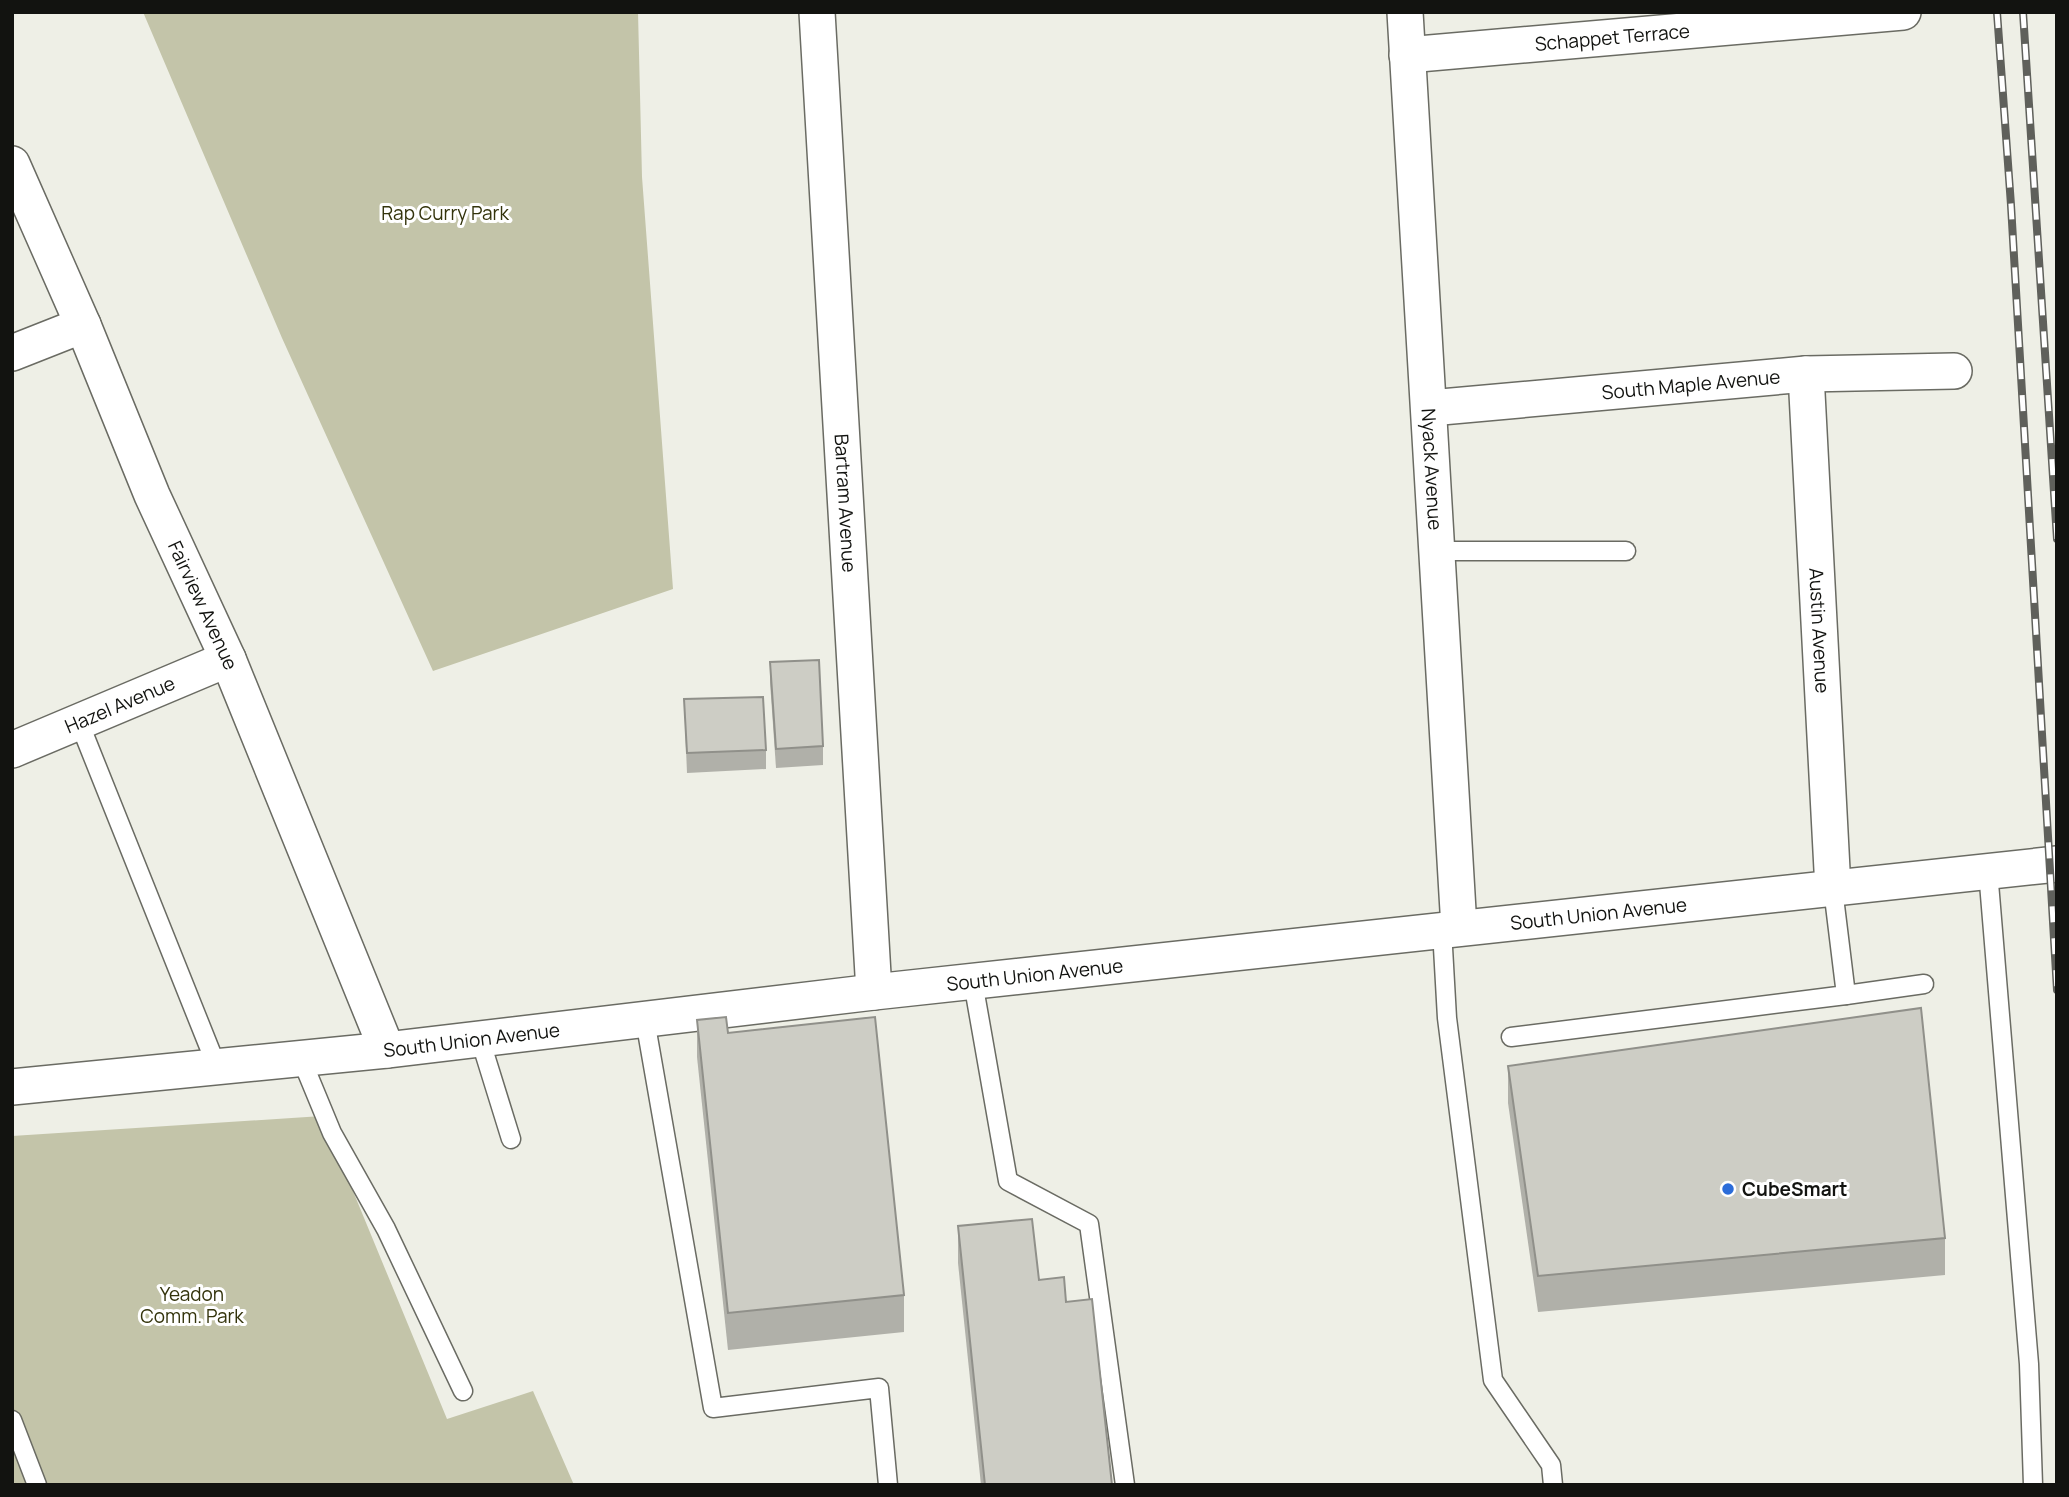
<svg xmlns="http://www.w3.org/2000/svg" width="2069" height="1497" font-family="Manrope,sans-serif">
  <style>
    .green { fill: #c3c4a9 }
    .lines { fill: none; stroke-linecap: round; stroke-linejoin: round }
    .service-casing { stroke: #6a6b63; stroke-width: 21 }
    .minor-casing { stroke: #6a6b63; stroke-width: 38 }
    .service { stroke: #fff; stroke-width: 18 }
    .minor { stroke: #fff; stroke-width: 35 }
    .rail-casing { stroke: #5f605b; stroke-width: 8 }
    .rail { stroke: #fff; stroke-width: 5; stroke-dasharray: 16; stroke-linecap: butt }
    .wall { fill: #b0b0a9 }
    .building { fill: #cdcdc5; stroke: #90908a; stroke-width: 2 }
    .poi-dot { fill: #2b6cd9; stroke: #fff; stroke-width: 2.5 }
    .labels { text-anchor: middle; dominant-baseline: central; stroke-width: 6; stroke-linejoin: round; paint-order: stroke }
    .street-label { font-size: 19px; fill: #121310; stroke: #fff }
    .park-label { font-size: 19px; fill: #33330b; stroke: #fff }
    .poi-label { font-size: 19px; font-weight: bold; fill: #121310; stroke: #fff; text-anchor: start }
  </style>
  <rect width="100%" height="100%" fill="#eeefe6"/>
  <g class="green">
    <path d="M143 12H638L642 177 673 589 433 671 282 338Z"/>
    <path d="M322 1116 447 1419 533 1391 574 1485H12V1136Z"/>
  </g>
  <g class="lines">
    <defs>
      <g id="service">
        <path d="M1438 551H1626"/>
        <path d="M79 722 217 1067"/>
        <path d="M1988 871 2029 1364 2033 1485"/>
        <path d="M1442 930 1447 1018 1493 1380 1551 1465 1553 1485"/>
        <path d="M973 982 1008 1181 1089 1224 1125 1485"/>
        <path d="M1846 995 1924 984"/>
        <path d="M645 1020 713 1408 879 1388 888 1485"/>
        <path d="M1511 1037 1846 995 1833 889"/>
        <path d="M480 1039 511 1139"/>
        <path d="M301 1058 332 1133 386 1229 463 1391"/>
        <path d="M12 1420 37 1485"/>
      </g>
      <g id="minor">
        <path id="s1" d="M817 12 874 992"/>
        <path id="s2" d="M1405 12 1459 928"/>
        <path id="s3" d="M1407 55 1903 12"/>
        <path id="s4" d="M12 164 83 325 152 495 228 659 387 1050"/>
        <path d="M12 353 83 325"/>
        <path id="s5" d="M1806 374 1833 889"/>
        <path id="s6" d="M1430 408 1806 374 1954 371"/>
        <path id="s7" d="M12 750 228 659"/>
        <path id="s8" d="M12 1087 387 1050 874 992 2057 864"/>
      </g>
    </defs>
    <use href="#service" class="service-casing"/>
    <use href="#minor" class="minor-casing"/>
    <use href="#service" class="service"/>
    <use href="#minor" class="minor"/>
    <defs>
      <g id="rail">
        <path d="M1997 12 2011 205 2057 990"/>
        <path d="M2023 12 2057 539"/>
      </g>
    </defs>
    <use href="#rail" class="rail-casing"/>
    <use href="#rail" class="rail"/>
  </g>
  <g class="wall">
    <path d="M770 662 823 746V765L776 768 770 682Z"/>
    <path d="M684 699 766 750V769L687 773Z"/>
    <path d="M697 1020 728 1033 904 1295V1332L728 1350 697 1057Z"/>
    <path d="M1508 1066 1945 1238V1275L1538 1312 1508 1103Z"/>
    <path d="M958 1226 1039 1280 1066 1302 1112 1485H981L958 1263Z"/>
  </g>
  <g class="building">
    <path d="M819 660 823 746 776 749 770 662Z"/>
    <path d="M763 697 766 750 687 753 684 699Z"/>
    <path d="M1921 1008 1945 1238 1538 1276 1508 1066Z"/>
    <path d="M726 1017 728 1033 875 1017 904 1295 728 1313 697 1020Z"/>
    <path d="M1032 1219 1039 1280 1064 1277 1066 1302 1092 1299 1112 1485H985L958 1226Z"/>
  </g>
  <circle class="poi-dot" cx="1728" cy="1189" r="7"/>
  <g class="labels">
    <g class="street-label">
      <text stroke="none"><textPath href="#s3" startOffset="206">Schappet Terrace</textPath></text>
      <text stroke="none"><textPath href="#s6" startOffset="262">South Maple Avenue</textPath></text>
      <text stroke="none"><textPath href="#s2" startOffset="458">Nyack Avenue</textPath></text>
      <text stroke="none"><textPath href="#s1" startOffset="492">Bartram Avenue</textPath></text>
      <text stroke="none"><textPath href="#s4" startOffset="481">Fairview Avenue</textPath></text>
      <text stroke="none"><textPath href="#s5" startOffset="257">Austin Avenue</textPath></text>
      <text stroke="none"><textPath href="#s7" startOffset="117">Hazel Avenue</textPath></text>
      <text stroke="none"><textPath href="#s8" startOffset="1596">South Union Avenue</textPath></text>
      <text stroke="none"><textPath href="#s8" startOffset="1029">South Union Avenue</textPath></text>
      <text stroke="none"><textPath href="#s8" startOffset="462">South Union Avenue</textPath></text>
    </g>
    <g class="park-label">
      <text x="445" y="213">Rap Curry Park</text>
      <text x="192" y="1294">Yeadon<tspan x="192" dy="22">Comm. Park</tspan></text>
    </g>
    <g class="poi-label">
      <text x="1742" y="1189">CubeSmart</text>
    </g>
  </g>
  <rect width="2069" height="1497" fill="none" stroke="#121310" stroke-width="28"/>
</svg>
